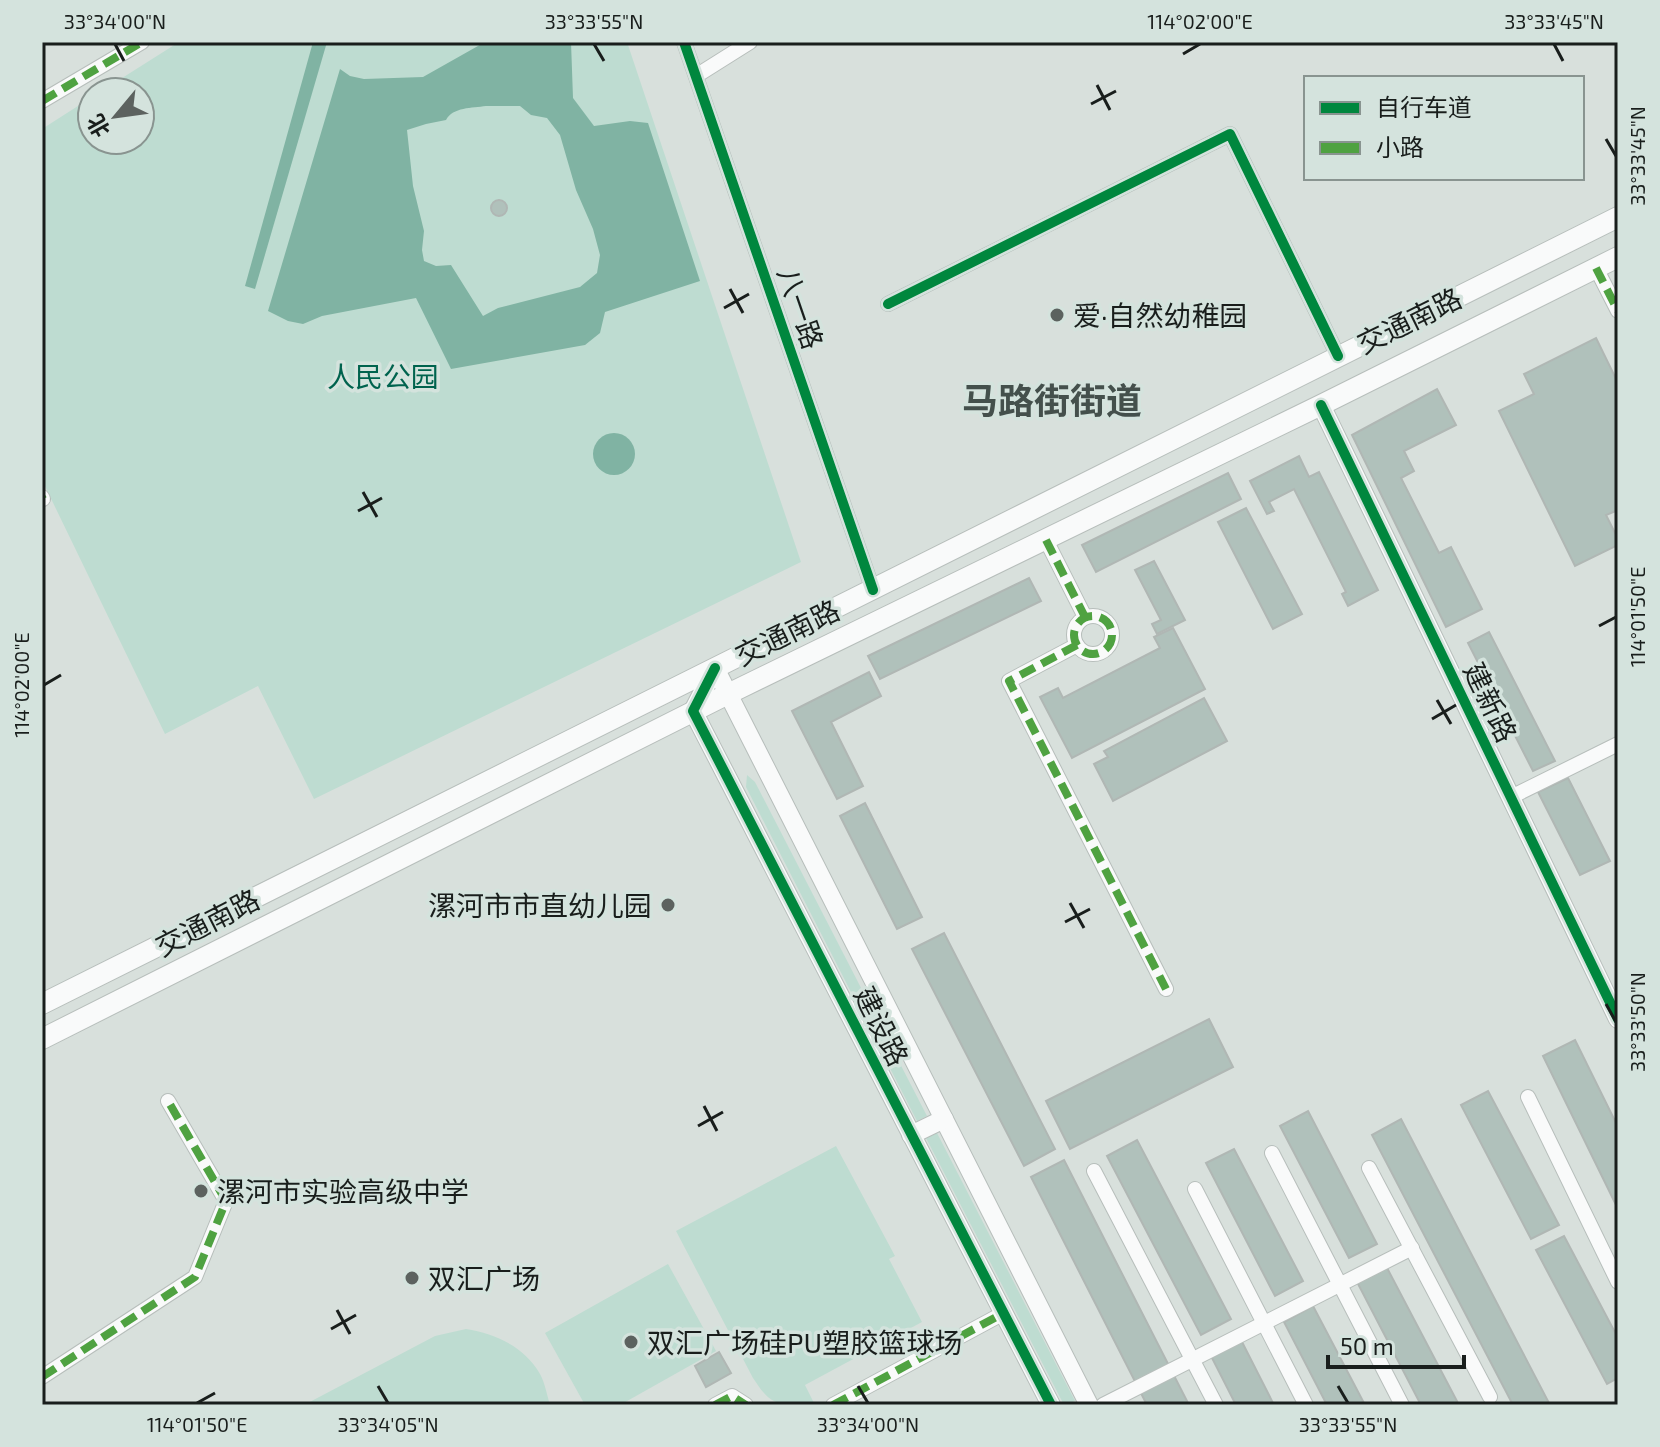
<svg xmlns="http://www.w3.org/2000/svg" width="1660" height="1447" font-family="'Exo 2','Noto Sans SC',sans-serif">
  <style>
    .green { fill: #bedcd1 }
    .water { fill: #80b3a3; fill-rule: evenodd }
    .building { fill: #b0c1bb; stroke: #b0b7b4; stroke-width: 2 }
    .lines { fill: none; stroke-linecap: round; stroke-linejoin: round }
    .minor-casing { stroke: #b7bebb; stroke-width: 16 }
    .tertiary-casing { stroke: #b7bebb; stroke-width: 20 }
    .secondary-casing { stroke: #b7bebb; stroke-width: 22 }
    .minor { stroke: #f9fafa; stroke-width: 14 }
    .tertiary { stroke: #f9fafa; stroke-width: 18 }
    .secondary { stroke: #f9fafa; stroke-width: 20 }
    .quiet { stroke: #4fa241; stroke-width: 8; stroke-dasharray: 16 8; stroke-linecap: butt }
    .cycleway-casing { stroke: #d4e3dd; stroke-width: 15 }
    .cycleway { stroke: #00873e; stroke-width: 10 }
    .ticks { fill: none; stroke: #191e1c; stroke-width: 3 }
    .poi-dot { fill: #5c625f; stroke: #d4e3dd; stroke-width: 3 }
    .labels { text-anchor: middle; dominant-baseline: central; stroke-width: 7; stroke-linejoin: round; paint-order: stroke }
    .street-label { font-size: 28px; fill: #191e1c; stroke: #d4e3dd }
    .poi-label { font-size: 28px; fill: #191e1c; stroke: #d4e3dd; text-anchor: start }
    .park-label { font-size: 28px; fill: #00634e; stroke: #d4e3dd }
    .district-label { font-size: 36px; font-weight: bold; fill: #44504c; stroke: #d4e3dd }
    .neatline { fill: none; stroke: #191e1c; stroke-width: 3 }
    .ticks-label { font-size: 20px; text-anchor: middle; fill: #191e1c }
  </style>
  <rect width="100%" height="100%" fill="#d8e0dc"/>
  <g class="green">
    <path d="M179 42H627L801 562 314 799 258 686 165 734 42 480V129L92 97V140H140V92H100Z"/>
    <path d="M747 775 755 782 927 1116 917 1121 746 787Z"/>
    <path d="M937 1133 1075 1401 1064 1405 926 1138Z"/>
    <path d="M836 1146 895 1256 889 1259 922 1322 805 1385 814 1403C807 1405 802 1405 795 1405 771 1405 765 1396 753 1378L676 1231Z"/>
    <path d="M668 1264 716 1351 620 1405H585L545 1333Z"/>
    <path d="M466 1329C496 1334 525 1347 540 1374 545 1383 547 1395 550 1405H304L435 1336Z"/>
  </g>
  <g class="water">
    <path d="M313 42H327L255 289 245 286Z"/>
    <path d="M485 42H571L573 98 594 126 630 121 648 123 700 281 605 312 600 333 585 345 451 369 416 298 322 316 303 324 288 321 268 311 340 69 350 76 364 79 423 77ZM486 106H520L531 115 547 118 560 135 576 190 593 229 600 255 597 273 580 287 498 308 483 316 451 265 436 266 424 261 422 250 424 231 413 186 407 130 426 124 446 120C453 107 472 108 486 106Z"/>
    <circle cx="614" cy="454" r="21"/>
  </g>
  <g class="building">
    <circle cx="499" cy="208" r="8"/>
    <path d="M1596 338 1618 383V510L1606 515 1618 539V545L1575 566 1499 411 1534 394 1524 374Z"/>
    <path d="M1437 389 1456 425 1404 451 1414 471 1401 478 1439 553 1451 547 1482 609 1446 627 1352 435Z"/>
    <path d="M1299 456 1309 477 1319 472 1378 590 1348 606 1342 594 1346 592 1294 489 1269 502 1274 511 1267 514 1250 481Z"/>
    <path d="M1228 473 1241 499 1096 572 1082 545Z"/>
    <path d="M1246 508 1302 614 1273 629 1218 522Z"/>
    <path d="M1154 561 1185 620 1157 634 1152 624 1161 620 1135 570Z"/>
    <path d="M1029 578 1041 601 880 679 868 656Z"/>
    <path d="M1173 628 1205 689 1072 758 1040 697 1058 688 1063 698 1160 648 1154 637Z"/>
    <path d="M1489 632 1555 761 1533 771 1468 643Z"/>
    <path d="M869 672 881 696 831 722 863 786 837 799 792 711Z"/>
    <path d="M1204 698 1227 741 1113 801 1094 764 1108 757 1104 751Z"/>
    <path d="M1568 778 1610 861 1580 875 1538 792Z"/>
    <path d="M865 803 922 917 897 929 840 816Z"/>
    <path d="M944 933 1055 1149 1024 1166 912 949Z"/>
    <path d="M1209 1019 1233 1067 1070 1149 1046 1101Z"/>
    <path d="M1575 1040 1618 1127V1209L1543 1056Z"/>
    <path d="M1488 1091 1559 1225 1531 1239 1461 1105Z"/>
    <path d="M1308 1111 1377 1244 1349 1258 1280 1126Z"/>
    <path d="M1401 1119 1550 1405H1513L1372 1135Z"/>
    <path d="M1137 1140 1231 1319 1201 1335 1107 1156Z"/>
    <path d="M1234 1149 1303 1281 1275 1296 1206 1163Z"/>
    <path d="M1064 1160 1189 1405H1147L1031 1177Z"/>
    <path d="M1564 1236 1618 1338V1378L1607 1384 1536 1250Z"/>
    <path d="M1386 1266 1459 1405H1421L1357 1282Z"/>
    <path d="M1313 1306 1365 1405H1327L1284 1322Z"/>
    <path d="M1241 1340 1274 1405H1236L1211 1356Z"/>
    <path d="M719 1352 731 1373 706 1387 695 1366Z"/>
  </g>
  <g class="lines">
    <defs>
      <g id="minor">
        <path d="M684 42 873 590"/>
        <path d="M696 76 750 42"/>
        <path d="M42 101 142 42"/>
        <path d="M1596 268 1618 311"/>
        <path d="M888 304 1230 134 1338 356"/>
        <path d="M42 497 43 499"/>
        <path d="M1046 540 1085 617"/>
        <circle cx="1093" cy="635" r="19"/>
        <path d="M1077 645 1009 681 1166 989"/>
        <path d="M1511 797 1618 744"/>
        <path d="M1528 1097 1618 1282"/>
        <path d="M1272 1153 1402 1405"/>
        <path d="M1369 1168 1490 1397"/>
        <path d="M1094 1171 1216 1405"/>
        <path d="M1195 1189 1306 1405"/>
        <path d="M42 1377 195 1277 226 1201 168 1101"/>
        <path d="M715 1405 732 1396 746 1405"/>
        <path d="M833 1405 1002 1314"/>
        <path d="M1103 1405 1412 1248"/>
      </g>
      <g id="tertiary">
        <path d="M1321 405 1618 1019"/>
        <path d="M715 668 693 711 1051 1405"/>
        <path d="M715 668 1089 1405"/>
        <path d="M911 1135 944 1119"/>
      </g>
      <g id="secondary">
        <path d="M42 1004 1618 217"/>
        <path d="M42 1039 728 694 1321 405 1618 257"/>
      </g>
    </defs>
    <use href="#minor" class="minor-casing"/>
    <use href="#tertiary" class="tertiary-casing"/>
    <use href="#secondary" class="secondary-casing"/>
    <use href="#minor" class="minor"/>
    <use href="#tertiary" class="tertiary"/>
    <use href="#secondary" class="secondary"/>
    <g class="quiet">
      <path d="M42 101 142 42"/>
      <path d="M1596 268 1618 311"/>
      <path d="M42 497 43 499"/>
      <path d="M1046 540 1085 617"/>
      <circle cx="1093" cy="635" r="19"/>
      <path d="M1077 645 1009 681 1166 989"/>
      <path d="M42 1377 195 1277 226 1201 168 1101"/>
      <path d="M715 1405 732 1396 746 1405"/>
      <path d="M833 1405 1002 1314"/>
    </g>
    <defs>
      <g id="cycleway">
        <path d="M684 42 873 590"/>
        <path d="M888 304 1230 134 1338 356"/>
        <path d="M1321 405 1618 1019"/>
        <path d="M715 668 693 711 1051 1405"/>
      </g>
    </defs>
    <use href="#cycleway" class="cycleway-casing"/>
    <use href="#cycleway" class="cycleway"/>
  </g>
  <path class="ticks" d="M115 44 124 61M594 44 604 61M1554 44 1563 61M1183 54 1200 44M1097 85 1110 110M1091 104 1116 91M1606 139 1616 156M730 289 743 313M724 308 749 294M363 492 377 517M358 511 382 498M1599 626 1616 617M44 685 61 675M1437 700 1451 724M1432 719 1456 705M1070 903 1084 928M1065 922 1090 909M1606 1004 1616 1022M704 1106 717 1131M698 1126 723 1112M337 1310 350 1334M331 1329 356 1315M378 1386 388 1403M858 1386 868 1403M1338 1386 1348 1403M197 1403 215 1393"/>
  <g class="poi-dot">
    <circle cx="1057" cy="315" r="8"/>
    <circle cx="668" cy="905" r="8"/>
    <circle cx="201" cy="1191" r="8"/>
    <circle cx="412" cy="1278" r="8"/>
    <circle cx="631" cy="1342" r="8"/>
  </g>
  <g class="labels">
    <g class="street-label">
      <text transform="translate(801 308) rotate(71)">八一路</text>
      <text transform="translate(1409 320) rotate(-26)">交通南路</text>
      <text transform="translate(787 632) rotate(-26)">交通南路</text>
      <text transform="translate(1491 702) rotate(64)">建新路</text>
      <text transform="translate(207 922) rotate(-27)">交通南路</text>
      <text transform="translate(882 1026) rotate(63)">建设路</text>
    </g>
    <g class="poi-label">
      <text x="1073" y="315">爱·自然幼稚园</text>
      <text x="652" y="905" text-anchor="end">漯河市市直幼儿园</text>
      <text x="217" y="1191">漯河市实验高级中学</text>
      <text x="428" y="1278">双汇广场</text>
      <text x="647" y="1342">双汇广场硅PU塑胶篮球场</text>
    </g>
    <g class="park-label">
      <text x="383" y="376">人民公园</text>
    </g>
    <g class="district-label">
      <text x="1052" y="399">马路街街道</text>
    </g>
  </g>
  <rect width="1660" height="1447" fill="none" stroke="#d4e3dd" stroke-width="88"/>
  <rect x="1304" y="76" width="280" height="104" fill="#d4e3dd" stroke="#899490" stroke-width="2"/>
  <rect x="1320" y="102" width="40" height="12" fill="#00873e" stroke="#899490" stroke-width="2"/>
  <text x="1376" y="116" font-size="24" fill="#191e1c">自行车道</text>
  <rect x="1320" y="142" width="40" height="12" fill="#4fa241" stroke="#899490" stroke-width="2"/>
  <text x="1376" y="156" font-size="24" fill="#191e1c">小路</text>
  <g transform="translate(116 116) rotate(241)"><circle r="38" fill="#d4e3dd" stroke="#899490" stroke-width="2"/>
  <path d="M0-6L14 30L0 20L-14 30Z" fill="#5c625f"/>
  <text y="-12" font-size="22" font-weight="bold" text-anchor="middle" fill="#191e1c">北</text>
  </g>
  <path d="M1328 1355v12h136v-12" fill="none" stroke="#191e1c" stroke-width="4"/>
  <text x="1340" y="1355" font-size="24" fill="#191e1c" stroke="#d4e3dd" stroke-width="6" paint-order="stroke">50 m</text>
  <rect x="44" y="44" width="1572" height="1359" class="neatline"/>
  <g class="ticks-label">
    <text x="115" y="29">33°34'00"N</text>
    <text x="594" y="29">33°33'55"N</text>
    <text x="1200" y="29">114°02'00"E</text>
    <text x="1554" y="29">33°33'45"N</text>
    <text transform="translate(1638 156) rotate(-90)" y="7">33°33'45"N</text>
    <text transform="translate(1638 617) rotate(-90)" y="7">114°01'50"E</text>
    <text transform="translate(22 685) rotate(-90)" y="7">114°02'00"E</text>
    <text transform="translate(1638 1022) rotate(-90)" y="7">33°33'50"N</text>
    <text x="197" y="1432">114°01'50"E</text>
    <text x="388" y="1432">33°34'05"N</text>
    <text x="868" y="1432">33°34'00"N</text>
    <text x="1348" y="1432">33°33'55"N</text>
  </g>
</svg>
